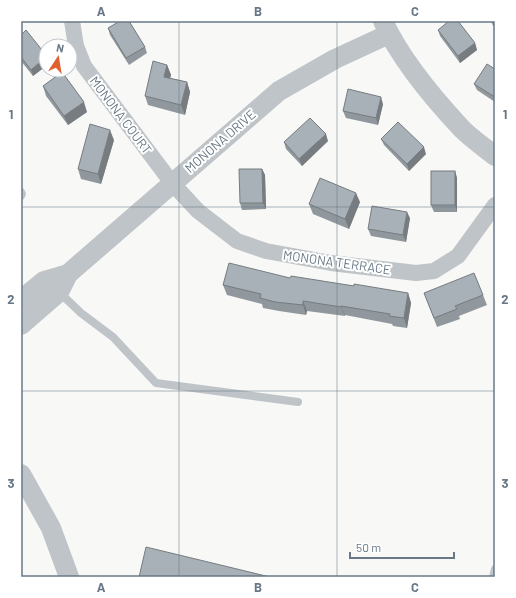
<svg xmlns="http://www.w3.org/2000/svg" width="516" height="598" font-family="Barlow,sans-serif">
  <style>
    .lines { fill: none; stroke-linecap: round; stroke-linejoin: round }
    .service { stroke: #bfc4c8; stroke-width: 8 }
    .minor { stroke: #bfc4c8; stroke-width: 16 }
    .tertiary { stroke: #bfc4c8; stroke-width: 20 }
    .wall { fill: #90989d }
    .shaded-wall { fill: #767c80 }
    .building { fill: #a8b1b7; stroke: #767c80 }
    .grid { fill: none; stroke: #687886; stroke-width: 1; stroke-opacity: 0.55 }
    .labels { text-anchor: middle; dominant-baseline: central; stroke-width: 4; stroke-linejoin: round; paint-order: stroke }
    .street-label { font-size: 13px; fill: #687886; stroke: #fff }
    .neatline { fill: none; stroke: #687886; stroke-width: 1.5 }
    .grid-label { font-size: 13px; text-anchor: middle; font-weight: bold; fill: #687886 }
  </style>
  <rect width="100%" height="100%" fill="#f8f8f6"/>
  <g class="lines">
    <g class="service">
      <path d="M21 192 22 194 21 196"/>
      <path d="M59 292 81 313 113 337 156 383 298 402"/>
      <path d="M493 577 495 569"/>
    </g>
    <path class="minor" d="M72 21 76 46 84 66 172 183 198 211 237 241 266 251 331 263 416 273 434 271 458 256 495 205"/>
    <g class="tertiary">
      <path d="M383 21C401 60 433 98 462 129 472 139 484 147 495 156"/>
      <path d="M21 300 44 281 68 274 279 91 335 59 389 34"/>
      <path d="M21 325 59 292 68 274"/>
      <path d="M21 474 51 528 69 577"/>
    </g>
  </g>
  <g class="wall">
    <path d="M491 21H495V25L493 26Z"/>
    <path d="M108 28 145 47 147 53 129 65 110 35Z"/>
    <path d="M438 30 475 43 477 50 460 63 440 36Z"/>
    <path d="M21 35 46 55V66L33 76 21 61Z"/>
    <path d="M167 65 171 75 170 78 187 82 190 92 185 115 148 105 145 96Z"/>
    <path d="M495 69V102L477 90 474 84Z"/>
    <path d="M43 86 87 112 68 125 46 96Z"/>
    <path d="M383 104 378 125 346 118 343 111Z"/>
    <path d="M381 139 426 154 409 171 384 145Z"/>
    <path d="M114 140 101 184 81 179 78 169Z"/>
    <path d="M328 141 302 166 286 149 284 142Z"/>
    <path d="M262 169 265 175 266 209 242 210 240 203Z"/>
    <path d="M455 171 457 178V212H434L431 205Z"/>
    <path d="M360 202 349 229 313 214 309 204Z"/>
    <path d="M410 218 406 242 371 236 368 229Z"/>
    <path d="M290 278 408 293 411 303 407 328 393 326 392 324 345 315V316L307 311 306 315 279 311 263 308 262 304 227 295 223 285Z"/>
    <path d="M424 293 483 295 487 305 459 316 460 319 437 327Z"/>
  </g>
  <g class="shaded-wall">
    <path d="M475 43 477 50 460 63 458 56Z"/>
    <path d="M46 57V66L33 76 31 70Z"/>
    <path d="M167 65 171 75 168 86 164 77Z"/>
    <path d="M187 82 190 92 185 115 181 105Z"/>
    <path d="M381 97 383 104 378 125 376 118Z"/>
    <path d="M84 102 87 112 68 125 64 116Z"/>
    <path d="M110 130 114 140 101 184 98 174Z"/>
    <path d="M326 134 328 141 302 166 299 159Z"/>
    <path d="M424 147 426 154 409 171 407 164Z"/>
    <path d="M262 169 265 175 266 209 263 203Z"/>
    <path d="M455 171 457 178V212L455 205Z"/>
    <path d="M356 193 360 202 349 229 345 219Z"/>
    <path d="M407 212 410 218 406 242 403 235Z"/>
    <path d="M408 293 411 303 407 328 404 318Z"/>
    <path d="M303 301 307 311 306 315 303 305Z"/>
    <path d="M341 306 345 315V316L341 307Z"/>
  </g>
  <g class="building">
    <path d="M120 21H129L145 47 126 58 108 28Z"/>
    <path d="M449 21H458L475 43 458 56 438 30Z"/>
    <path d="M26 30 46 55V57L31 70 21 57V35Z"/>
    <path d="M153 61 167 65 164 77 187 82 181 105 145 96Z"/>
    <path d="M487 64 495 69V97L474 84Z"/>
    <path d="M62 72 84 102 64 116 43 86Z"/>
    <path d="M348 89 381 97 376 118 343 111Z"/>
    <path d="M310 118 326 134 299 159 284 142Z"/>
    <path d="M398 122 424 147 407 164 381 139Z"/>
    <path d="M90 124 110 130 98 174 78 169Z"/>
    <path d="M239 169H262L263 203H240Z"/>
    <rect x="431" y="171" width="24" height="34"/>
    <path d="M320 178 356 193 345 219 309 204Z"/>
    <path d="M372 206 407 212 403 235 368 229Z"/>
    <path d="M229 263 290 278 291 276 354 286V284L408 293 404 318 389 316 390 314 341 306V307L303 301V305L275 302 260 298 261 294 223 285Z"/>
    <path d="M474 273 483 295 455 306 457 309 434 318 424 293Z"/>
    <path d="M146 547 270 577H139Z"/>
  </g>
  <path class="grid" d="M179 21V577M337 21V577M21 207H495M21 391H495"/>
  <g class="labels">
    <g class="street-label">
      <text transform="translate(121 115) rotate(53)">MONONA COURT</text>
      <text transform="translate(220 141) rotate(-41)">MONONA DRIVE</text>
      <text transform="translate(337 262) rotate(8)">MONONA TERRACE</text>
    </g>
  </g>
  <rect width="516" height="598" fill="none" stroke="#ffffff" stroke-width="44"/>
  <g transform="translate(58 58) rotate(12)"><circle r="19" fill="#ffffff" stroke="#c3c9cf"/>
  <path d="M0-3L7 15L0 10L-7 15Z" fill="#e0602f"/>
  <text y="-6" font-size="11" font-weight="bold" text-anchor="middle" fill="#687886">N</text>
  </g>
  <path d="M350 552v6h104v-6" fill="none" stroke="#687886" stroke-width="2"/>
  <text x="356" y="552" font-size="12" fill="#687886" stroke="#ffffff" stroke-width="3" paint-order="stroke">50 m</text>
  <rect x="22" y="22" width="472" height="554" class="neatline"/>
  <g class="grid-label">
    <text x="101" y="16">A</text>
    <text x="258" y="16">B</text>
    <text x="415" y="16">C</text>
    <text x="11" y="119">1</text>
    <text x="505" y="119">1</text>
    <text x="11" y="304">2</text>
    <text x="505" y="304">2</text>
    <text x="11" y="488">3</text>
    <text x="505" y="488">3</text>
    <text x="101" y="592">A</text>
    <text x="258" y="592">B</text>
    <text x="415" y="592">C</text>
  </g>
</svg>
